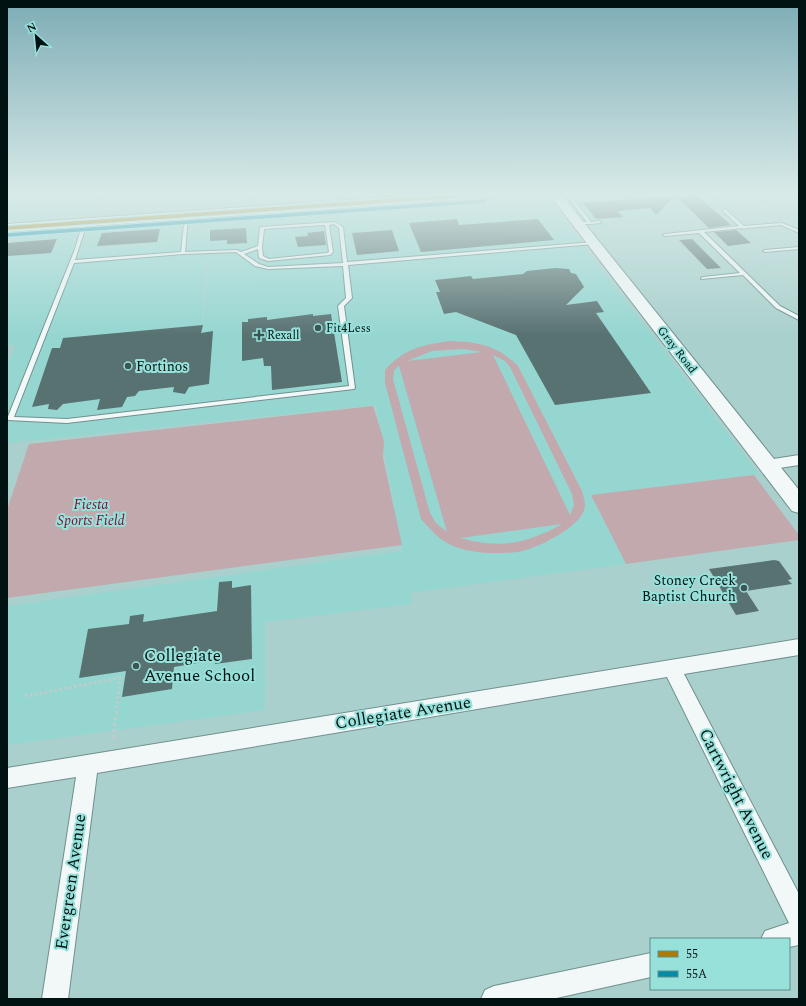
<svg xmlns="http://www.w3.org/2000/svg" width="806" height="1006" font-family="Spectral,serif">
  <style>
    .built { fill: #96d6d1 }
    .green { fill: #c2a9ae; fill-rule: evenodd }
    .building { fill: #587171 }
    .lines { fill: none; stroke-linecap: round; stroke-linejoin: round }
    .lane-casing { stroke: #70908e; stroke-width: 2 }
    .street-casing { stroke: #70908e; stroke-width: 2 }
    .secondary-casing { stroke: #70908e; stroke-width: 2 }
    .primary-casing { stroke: #70908e; stroke-width: 2 }
    .path-far2 { stroke: #c0cccb; stroke-width: 1.5; stroke-dasharray: 1.5 1.5; stroke-linecap: butt }
    .path-far1 { stroke: #c0cccb; stroke-width: 3; stroke-dasharray: 2.5 2.5; stroke-linecap: butt }
    .path { stroke: #c0cccb; stroke-width: 3.5; stroke-dasharray: 3 3; stroke-linecap: butt }
    .lane { fill: #f2f8f8; fill-rule: evenodd }
    .street { fill: #f2f8f8; fill-rule: evenodd }
    .secondary { fill: #f2f8f8; fill-rule: evenodd }
    .primary { fill: #f2f8f8; fill-rule: evenodd }
    .bus-1-casing { stroke: #98e1db; stroke-width: 5.5 }
    .bus-2-casing { stroke: #98e1db; stroke-width: 5.5 }
    .bus-1 { stroke: #ad7a05; stroke-width: 3.5 }
    .bus-2 { stroke: #008ba8; stroke-width: 3.5 }
    .poi-dot { fill: #3b5553; stroke: #98e1db; stroke-width: 1.5 }
    .labels { text-anchor: middle; dominant-baseline: central; stroke-width: 4; stroke-linejoin: round; paint-order: stroke }
    .far-poi-label { font-size: 12px; fill: #001312; stroke: #98e1db; text-anchor: start }
    .far-street-label { font-size: 12px; fill: #001312; stroke: #98e1db }
    .poi-label { font-size: 14px; fill: #001312; stroke: #98e1db; text-anchor: start }
    .park-label { font-size: 14px; font-style: italic; fill: #780d31; stroke: #98e1db }
    .near-poi-label { font-size: 17px; fill: #001312; stroke: #98e1db; text-anchor: start }
    .near-street-label { font-size: 17px; fill: #001312; stroke: #98e1db }
  </style>
  <rect width="100%" height="100%" fill="#a9d0cd"/>
  <g class="built">
    <path d="M7 194H102L94 215 7 221Z"/>
    <path d="M175 194H387L172 209Z"/>
    <path d="M583 194H713L730 209 603 220 608 227 596 228 569 195Z"/>
    <path d="M547 197 587 251 759 474 591 495 626 564 410 593 412 604 265 622V710L7 745V606L402 551 376 405 7 443V367L16 345 7 346V260L19 235Z"/>
  </g>
  <g class="green">
    <path d="M450 341C478 342 497 345 518 366L582 491C583 495 585 501 585 506 584 526 535 550 517 552 496 554 473 554 453 546 440 541 430 529 421 519L385 383V370C405 348 422 345 450 341ZM463 349 482 352 407 361 432 351ZM493 355 505 361 510 367 572 494 574 505 570 515ZM398 366H399L447 532 436 523 430 513 393 379 394 371ZM562 524C526 544 501 549 460 538Z"/>
    <path d="M373 406 384 441 383 458 402 545 7 598V510L29 444Z"/>
    <path d="M754 475 799 535V540L626 564 591 495Z"/>
  </g>
  <g class="building">
    <path d="M696 195 731 225 709 228 677 197Z"/>
    <path d="M675 196 656 215 650 208 617 211 623 217 596 219 583 203Z"/>
    <path d="M457 219 459 225 538 219 554 240 421 252 409 223Z"/>
    <path d="M246 228 247 243 227 244V240L210 241V230Z"/>
    <path d="M160 229 157 242 97 246 102 233Z"/>
    <path d="M392 230 399 251 357 255 352 233Z"/>
    <path d="M736 230 751 243 728 246 714 232Z"/>
    <path d="M324 231 326 245 298 247 295 237 308 236 307 233Z"/>
    <path d="M57 239 51 253 7 256V243Z"/>
    <path d="M692 239 721 268 707 269 679 240Z"/>
    <path d="M555 268 569 269 571 273 576 274 584 287 566 305 597 301 604 312 596 313 651 393 555 405 516 335 456 312 444 314 436 292H440L435 280 471 276 473 279 523 274 527 271Z"/>
    <path d="M313 314V316L331 314 342 382 272 390 271 366H264L263 358 242 361V322H248V319L267 317V320Z"/>
    <path d="M203 325 201 333 213 331 209 384 189 387 185 394 173 392 174 387 139 391 135 396 127 397 122 407 97 410 100 399 63 404 57 410 48 409 49 404 32 407 52 348H60L63 338Z"/>
    <path d="M774 560 779 561 792 579 788 580 792 584 746 591 759 611 736 615 709 569Z"/>
    <path d="M232 581V588L251 585 252 659 215 664V660L174 667 172 689 122 697 126 671 79 678 88 629 129 624 130 616 144 614 143 622 217 611 219 582Z"/>
  </g>
  <g class="lines">
    <defs>
      <g id="lane">
        <path d="M331 194H335L336 206 333 205Z"/>
        <path d="M573 200H574L591 222 599 221 601 222V223L590 224H577V222H587L571 201Z"/>
        <path d="M723 209H725L744 226 782 223 799 230V233L781 225 746 228 744 229 742 228 704 232 780 306 799 316V320L776 308 743 275 701 279V278L703 277 740 273 699 233 665 236 663 235 665 234 739 226 723 211Z"/>
        <path d="M185 215 188 216 185 252 237 250 241 252 258 246 260 227 335 222 343 227 347 262 594 242 596 243 594 244 348 265 352 298 344 306 355 388 354 389 67 423 8 420 7 419 75 249 83 222 87 223 75 260 181 252ZM334 224 339 228 343 263 268 267 259 264 244 254 258 249 259 258 268 261 330 255 333 252 329 225ZM325 225 329 252 327 253 269 259 263 256 262 247 264 229ZM236 252 255 266 268 269 343 266 346 298 338 306 349 386 67 419 14 417 74 263 183 254Z"/>
        <path d="M799 247V249L765 252 763 251 765 250Z"/>
      </g>
      <g id="street">
        <path d="M799 455V465L767 470 762 469 760 465 762 461 767 460Z"/>
        <path d="M799 639V655L684 674 799 894V945L789 947V939H761L765 931 789 923 667 677 97 773 68 999H42L76 777 7 788V768Z"/>
        <path d="M651 953V977L552 999H481L485 990 494 986Z"/>
      </g>
      <path id="secondary" d="M549 194H561L799 490V513L792 511Z"/>
      <path id="primary" d="M429 194H491L485 198 7 232V224Z"/>
    </defs>
    <use href="#lane" class="lane-casing"/>
    <use href="#street" class="street-casing"/>
    <use href="#secondary" class="secondary-casing"/>
    <use href="#primary" class="primary-casing"/>
    <g class="path-far2">
      <path d="M200 224 201 238 206 245"/>
      <path d="M163 248 168 227"/>
      <path d="M84 249 149 245 155 247"/>
      <path d="M572 252V259"/>
      <path d="M758 277 799 272"/>
      <path d="M203 319 207 260"/>
    </g>
    <path class="path-far1" d="M25 696 120 678 116 715"/>
    <path class="path" d="M113 738 116 714"/>
    <use href="#lane" class="lane"/>
    <use href="#street" class="street"/>
    <use href="#secondary" class="secondary"/>
    <use href="#primary" class="primary"/>
    <defs>
      <path id="bus-1" d="M7 228 483 194"/>
      <path id="bus-2" d="M7 235 485 201"/>
    </defs>
    <use href="#bus-1" class="bus-1-casing"/>
    <use href="#bus-2" class="bus-2-casing"/>
    <use href="#bus-1" class="bus-1"/>
    <use href="#bus-2" class="bus-2"/>
  </g>
  <linearGradient id="sky" x2="0" y2="1"><stop stop-color="#7dacb6"/><stop offset="0.58" stop-color="#d8eae8"/><stop offset="1" stop-color="#d8eae8" stop-opacity="0"/></linearGradient>
  <rect width="806" height="335" fill="url(#sky)"/>
  <g class="poi-dot">
    <circle cx="318" cy="328" r="4"/>
    <path d="M257 329h4v4h4v4h-4v4h-4v-4h-4v-4h4z"/>
    <circle cx="128" cy="366" r="4"/>
    <circle cx="744" cy="588" r="4"/>
    <circle cx="136" cy="666" r="4"/>
  </g>
  <g class="labels">
    <g class="far-poi-label">
      <text x="326" y="328">Fit4Less</text>
      <text x="267" y="335">Rexall</text>
    </g>
    <g class="far-street-label">
      <text transform="translate(677 350) rotate(52)">Gray Road</text>
    </g>
    <g class="poi-label">
      <text x="136" y="366">Fortinos</text>
      <text x="736" y="580" text-anchor="end">Stoney Creek<tspan x="736" dy="16">Baptist Church</tspan></text>
    </g>
    <g class="park-label">
      <text x="91" y="504">Fiesta<tspan x="91" dy="16">Sports Field</tspan></text>
    </g>
    <g class="near-poi-label">
      <text x="144" y="656">Collegiate<tspan x="144" dy="20">Avenue School</tspan></text>
    </g>
    <g class="near-street-label">
      <text transform="translate(403 713) rotate(-9)">Collegiate Avenue</text>
      <text transform="translate(736 794) rotate(63)">Cartwright Avenue</text>
      <text transform="translate(71 882) rotate(-82)">Evergreen Avenue</text>
    </g>
  </g>
  <rect width="806" height="1006" fill="none" stroke="#001312" stroke-width="16"/>
  <rect x="650" y="938" width="140" height="52" fill="#98e1db" stroke="#5b8f8b"/>
  <rect x="658" y="951" width="20" height="6" fill="#ad7a05" stroke="#5b8f8b"/>
  <text x="686" y="958" font-size="12" fill="#001312">55</text>
  <rect x="658" y="971" width="20" height="6" fill="#008ba8" stroke="#5b8f8b"/>
  <text x="686" y="978" font-size="12" fill="#001312">55A</text>
  <g transform="translate(36 36) rotate(333)" stroke="#98e1db" stroke-width="3" paint-order="stroke">
  <path d="M0-3L7 15L0 10L-7 15Z" fill="#001312"/>
  <text y="-6" font-size="11" font-weight="bold" text-anchor="middle" fill="#001312">N</text>
  </g>
</svg>
